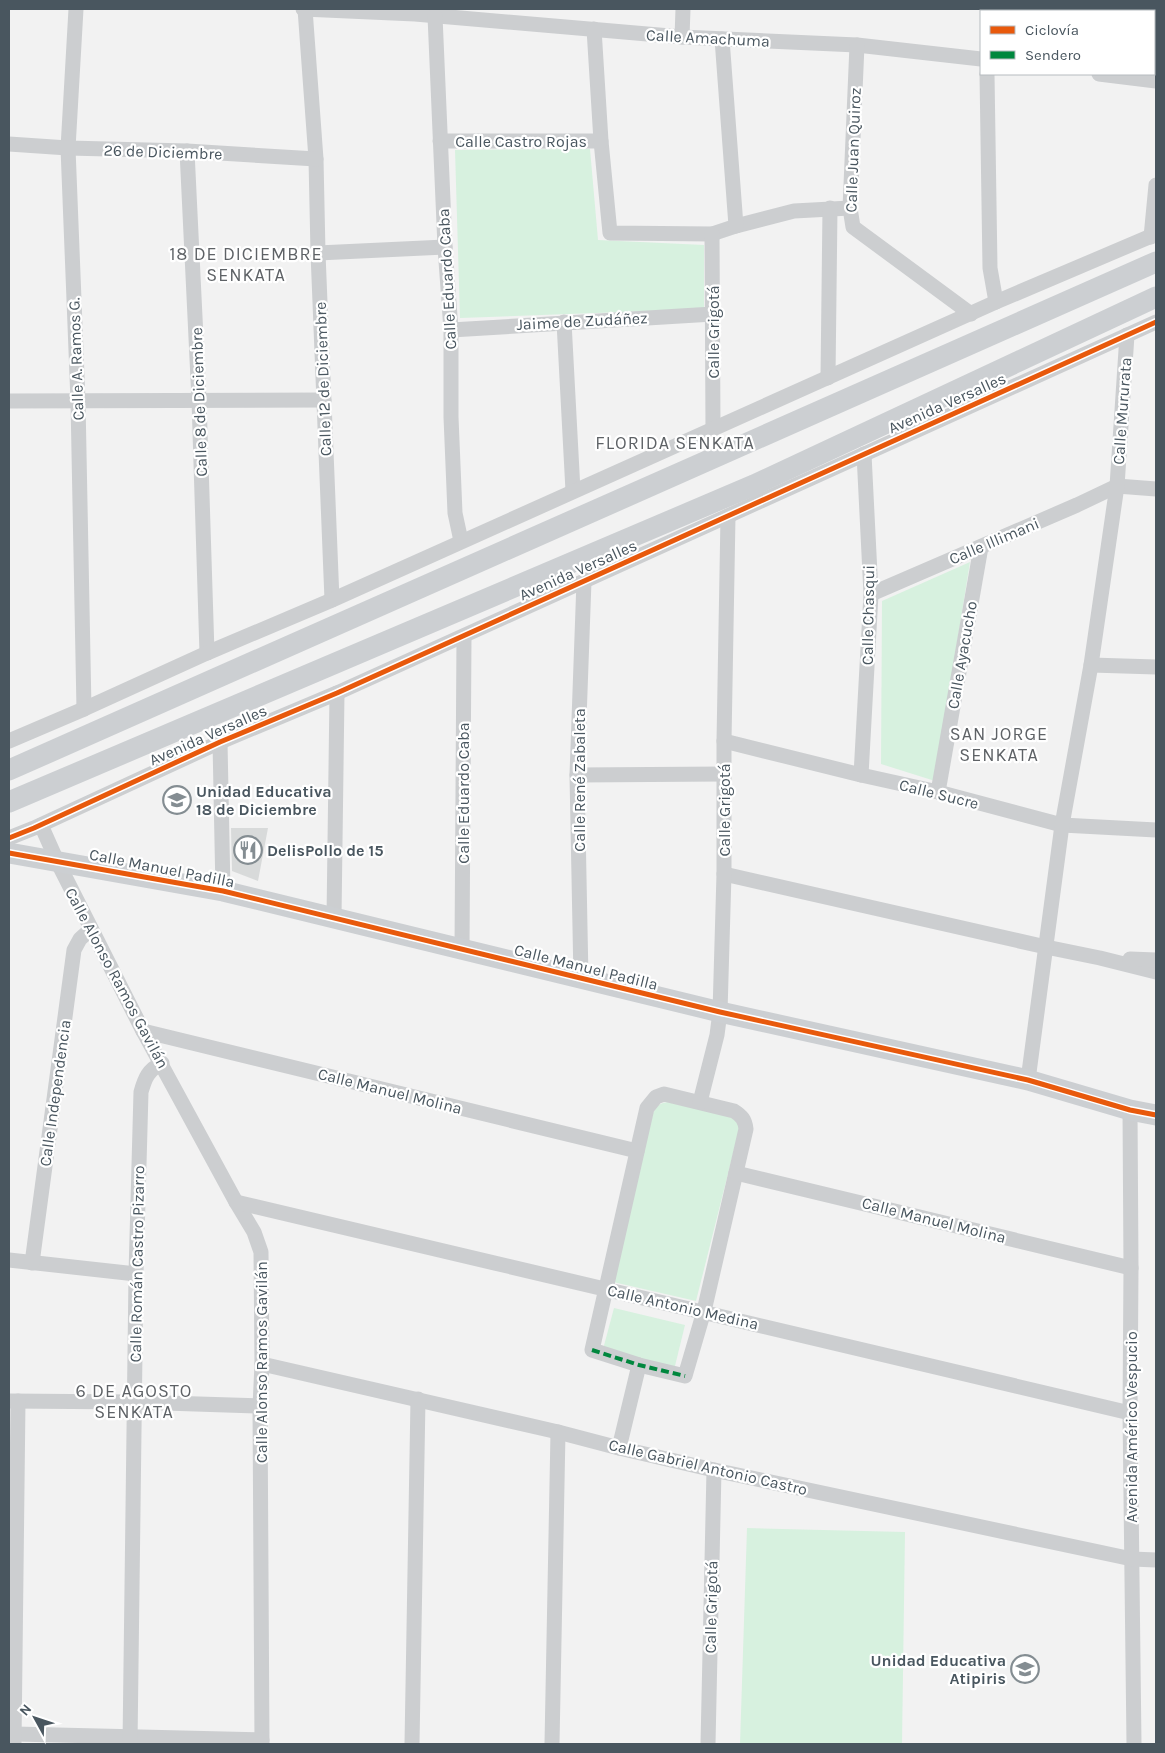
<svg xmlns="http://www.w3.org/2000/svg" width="1165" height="1753" font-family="Karla,sans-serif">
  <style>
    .green { fill: #d7f1df }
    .building { fill: #d8dada }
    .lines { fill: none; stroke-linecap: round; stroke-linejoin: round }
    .street { stroke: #ccced0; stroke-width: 15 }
    .secondary { stroke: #cccfd2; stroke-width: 21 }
    .quiet { stroke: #00873e; stroke-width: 4; stroke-dasharray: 8 4; stroke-linecap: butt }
    .cycleway-casing { stroke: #fff; stroke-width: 8 }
    .cycleway { stroke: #e8590c; stroke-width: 5 }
    .labels { text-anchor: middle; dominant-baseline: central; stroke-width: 4.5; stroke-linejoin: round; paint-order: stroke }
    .street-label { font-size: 16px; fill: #49565f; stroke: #fff }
    .poi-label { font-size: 16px; font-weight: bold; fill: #49565f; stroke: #fff; text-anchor: start }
    .neighbourhood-label { font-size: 18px; letter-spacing: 1px; fill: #5e6266; stroke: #fff }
  </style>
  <rect width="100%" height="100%" fill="#f2f2f2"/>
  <g class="green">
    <path d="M590 149 598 240 704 245V309L460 318 455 150Z"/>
    <path d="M970 562 935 781 881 764 882 601Z"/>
    <path d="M668 1102 728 1116 736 1120 740 1126 696 1301 613 1282 653 1113C657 1105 660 1103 668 1102Z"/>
    <path d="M614 1308 685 1325 674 1370 602 1353Z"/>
    <path d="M747 1528 905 1532 902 1744H740Z"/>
  </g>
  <path class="building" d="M231 828H268L258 881 232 871Z"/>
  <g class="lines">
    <g class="street">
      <path d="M76 9 68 148 78 401 84 709"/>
      <path d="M303 9 415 14 682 37 857 45 981 59"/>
      <path d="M305 9 316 159 318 253 332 600"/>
      <path d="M989 11V9"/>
      <path d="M435 16 445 247 451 330V417L455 513 461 541"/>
      <path d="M594 29 601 141 610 233 712 234 736 226 794 211 850 208"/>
      <path d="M682 37 683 9"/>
      <path d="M722 39 736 226"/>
      <path d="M857 45 850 208 853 227 971 314"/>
      <path d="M987 74 990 268 996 302"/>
      <path d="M1099 74 1156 81"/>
      <path d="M440 141H601"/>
      <path d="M9 144 68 148 187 151 316 159"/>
      <path d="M187 151 199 400 207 653"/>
      <path d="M712 234 713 429"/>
      <path d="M1151 237 1156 185"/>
      <path d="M318 253 445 247"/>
      <path d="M564 322 573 491"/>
      <path d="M451 330 713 314"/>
      <path d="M828 378 830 208"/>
      <path d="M9 401 324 400"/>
      <path d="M1117 486 1156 489"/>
      <path d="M871 594 1077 505 1117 486"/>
      <path d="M1091 665 1156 667"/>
      <path d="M9 741 84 709 207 653 332 600 996 302 1156 234"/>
      <path d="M724 741 861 775 938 792 1062 825 1156 830"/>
      <path d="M220 742 223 891"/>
      <path d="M577 775 724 774"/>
      <path d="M861 775 871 594 864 454"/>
      <path d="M938 792 981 547"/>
      <path d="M41 825 57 861 143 1031 236 1202 254 1232 261 1252 262 1364 260 1406 262 1744"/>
      <path d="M9 838 34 828 220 742 337 693 1156 322"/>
      <path d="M724 874 1046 947 1100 958 1156 972"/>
      <path d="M334 918 337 693"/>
      <path d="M462 950 464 636"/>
      <path d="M1130 959 1156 960"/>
      <path d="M581 979 577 775 584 581"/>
      <path d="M143 1031 637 1151"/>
      <path d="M1028 1080 1062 825 1091 665 1117 486 1127 335"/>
      <path d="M664 1094 734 1111C742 1116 745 1120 746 1129L704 1311 685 1376 639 1365 592 1350 647 1108 656 1097Z"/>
      <path d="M700 1102 717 1035 720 1012 724 874V741L728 516"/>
      <path d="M1130 1110 1131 1268 1130 1413 1134 1744"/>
      <path d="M736 1173 1131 1268"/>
      <path d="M236 1202 1130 1413"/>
      <path d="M9 1260 136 1274"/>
      <path d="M32 1263 74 950 80 939 91 929"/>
      <path d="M262 1364 558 1432 619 1448 714 1470 1132 1559 1156 1560"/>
      <path d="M9 1401 134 1402 260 1406"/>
      <path d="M619 1448 639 1365"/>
      <path d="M15 1734 262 1740"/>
      <path d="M14 1744 18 1401"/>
      <path d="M130 1744 136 1274 141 1092C145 1078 148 1070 162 1063"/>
      <path d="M412 1744 418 1399"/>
      <path d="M552 1744 558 1432"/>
      <path d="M708 1744 714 1470"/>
    </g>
    <g class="secondary">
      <path d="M9 770 1156 262"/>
      <path d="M9 802 754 485 1156 297"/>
      <path d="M9 853 223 891 720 1012 1028 1080 1130 1110 1156 1115"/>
    </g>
    <path class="quiet" d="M592 1350 639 1365 685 1376"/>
    <defs>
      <g id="cycleway">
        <path d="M9 838 34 828 220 742 337 693 1156 322"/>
        <path d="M9 853 223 891 720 1012 1028 1080 1130 1110 1156 1115"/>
      </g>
    </defs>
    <use href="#cycleway" class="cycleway-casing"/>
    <use href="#cycleway" class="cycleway"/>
  </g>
  <defs>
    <symbol id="school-ring" viewBox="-11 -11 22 22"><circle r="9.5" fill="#fff" stroke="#848d92" stroke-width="1.5"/><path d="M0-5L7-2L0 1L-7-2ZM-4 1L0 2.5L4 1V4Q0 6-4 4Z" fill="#848d92"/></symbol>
    <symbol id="restaurant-ring" viewBox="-11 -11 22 22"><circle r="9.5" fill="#fff" stroke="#848d92" stroke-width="1.5"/><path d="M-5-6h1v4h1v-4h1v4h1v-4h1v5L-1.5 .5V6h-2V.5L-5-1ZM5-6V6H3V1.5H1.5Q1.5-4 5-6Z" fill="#848d92"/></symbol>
  </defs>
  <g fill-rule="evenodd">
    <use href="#school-ring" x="161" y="784" width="32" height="32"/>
    <use href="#restaurant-ring" x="232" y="834" width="32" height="32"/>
    <use href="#school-ring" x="1009" y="1653" width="32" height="32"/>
  </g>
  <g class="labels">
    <g class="street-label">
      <text transform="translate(708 38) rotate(3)">Calle Amachuma</text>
      <text x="521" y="141">Calle Castro Rojas</text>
      <text transform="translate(853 150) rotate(-88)">Calle Juan Quiroz</text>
      <text transform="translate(163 152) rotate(2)">26 de Diciembre</text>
      <text transform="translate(447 279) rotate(-93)">Calle Eduardo Caba</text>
      <text transform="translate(582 321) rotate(-3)">Jaime de Zudáñez</text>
      <text transform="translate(713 332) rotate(-90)">Calle Grigotá</text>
      <text transform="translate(76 359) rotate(-92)">Calle A. Ramos G.</text>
      <text transform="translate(323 379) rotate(-92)">Calle 12 de Diciembre</text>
      <text transform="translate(199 402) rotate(-92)">Calle 8 de Diciembre</text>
      <text transform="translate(947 403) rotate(-24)">Avenida Versalles</text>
      <text transform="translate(1122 411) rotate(-86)">Calle Mururata</text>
      <text transform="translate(994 541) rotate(-23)">Calle Illimani</text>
      <text transform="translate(578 570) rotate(-24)">Avenida Versalles</text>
      <text transform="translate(868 615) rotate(-89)">Calle Chasqui</text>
      <text transform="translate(962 655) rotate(-80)">Calle Ayacucho</text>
      <text transform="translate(208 735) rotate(-24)">Avenida Versalles</text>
      <text transform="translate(579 780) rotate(-90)">Calle René Zabaleta</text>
      <text transform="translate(463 793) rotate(-90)">Calle Eduardo Caba</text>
      <text transform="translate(939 794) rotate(14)">Calle Sucre</text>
      <text transform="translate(724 810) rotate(-90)">Calle Grigotá</text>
      <text transform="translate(162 868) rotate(11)">Calle Manuel Padilla</text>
      <text transform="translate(586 967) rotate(14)">Calle Manuel Padilla</text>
      <text transform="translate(117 978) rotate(62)">Calle Alonso Ramos Gavilán</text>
      <text transform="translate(390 1091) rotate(14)">Calle Manuel Molina</text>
      <text transform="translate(55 1093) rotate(-82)">Calle Independencia</text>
      <text transform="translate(934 1220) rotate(14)">Calle Manuel Molina</text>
      <text transform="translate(137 1264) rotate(-89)">Calle Román Castro Pizarro</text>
      <text transform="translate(683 1307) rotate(13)">Calle Antonio Medina</text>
      <text transform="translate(261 1362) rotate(-90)">Calle Alonso Ramos Gavilán</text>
      <text transform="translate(1131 1427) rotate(-90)">Avenida Américo Vespucio</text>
      <text transform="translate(708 1467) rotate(13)">Calle Gabriel Antonio Castro</text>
      <text transform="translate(711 1607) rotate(-89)">Calle Grigotá</text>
    </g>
    <g class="poi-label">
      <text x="196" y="791">Unidad Educativa<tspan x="196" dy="18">18 de Diciembre</tspan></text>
      <text x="267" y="850">DelisPollo de 15</text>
      <text x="1006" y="1660" text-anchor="end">Unidad Educativa<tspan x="1006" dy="18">Atipiris</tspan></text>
    </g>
    <g class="neighbourhood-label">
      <text x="246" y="254">18 DE DICIEMBRE<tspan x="246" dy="21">SENKATA</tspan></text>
      <text x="675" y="443">FLORIDA SENKATA</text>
      <text x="999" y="734">SAN JORGE<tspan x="999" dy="21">SENKATA</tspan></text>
      <text x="134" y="1391">6 DE AGOSTO<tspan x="134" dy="21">SENKATA</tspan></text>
    </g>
  </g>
  <rect width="1165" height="1753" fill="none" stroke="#49565f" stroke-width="20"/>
  <rect x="980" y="10" width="175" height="65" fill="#ffffff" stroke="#b6bbbf"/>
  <rect x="990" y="26" width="25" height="8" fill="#e8590c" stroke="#b6bbbf"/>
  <text x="1025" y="35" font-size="15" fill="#49565f">Ciclovía</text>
  <rect x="990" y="51" width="25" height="8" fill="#00873e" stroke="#b6bbbf"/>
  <text x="1025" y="60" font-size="15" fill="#49565f">Sendero</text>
  <g transform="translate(35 1718) rotate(310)" stroke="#ffffff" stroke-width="4" paint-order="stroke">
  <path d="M0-4L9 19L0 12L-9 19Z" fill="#49565f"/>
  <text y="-8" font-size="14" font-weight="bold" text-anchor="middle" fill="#49565f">N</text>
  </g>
</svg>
